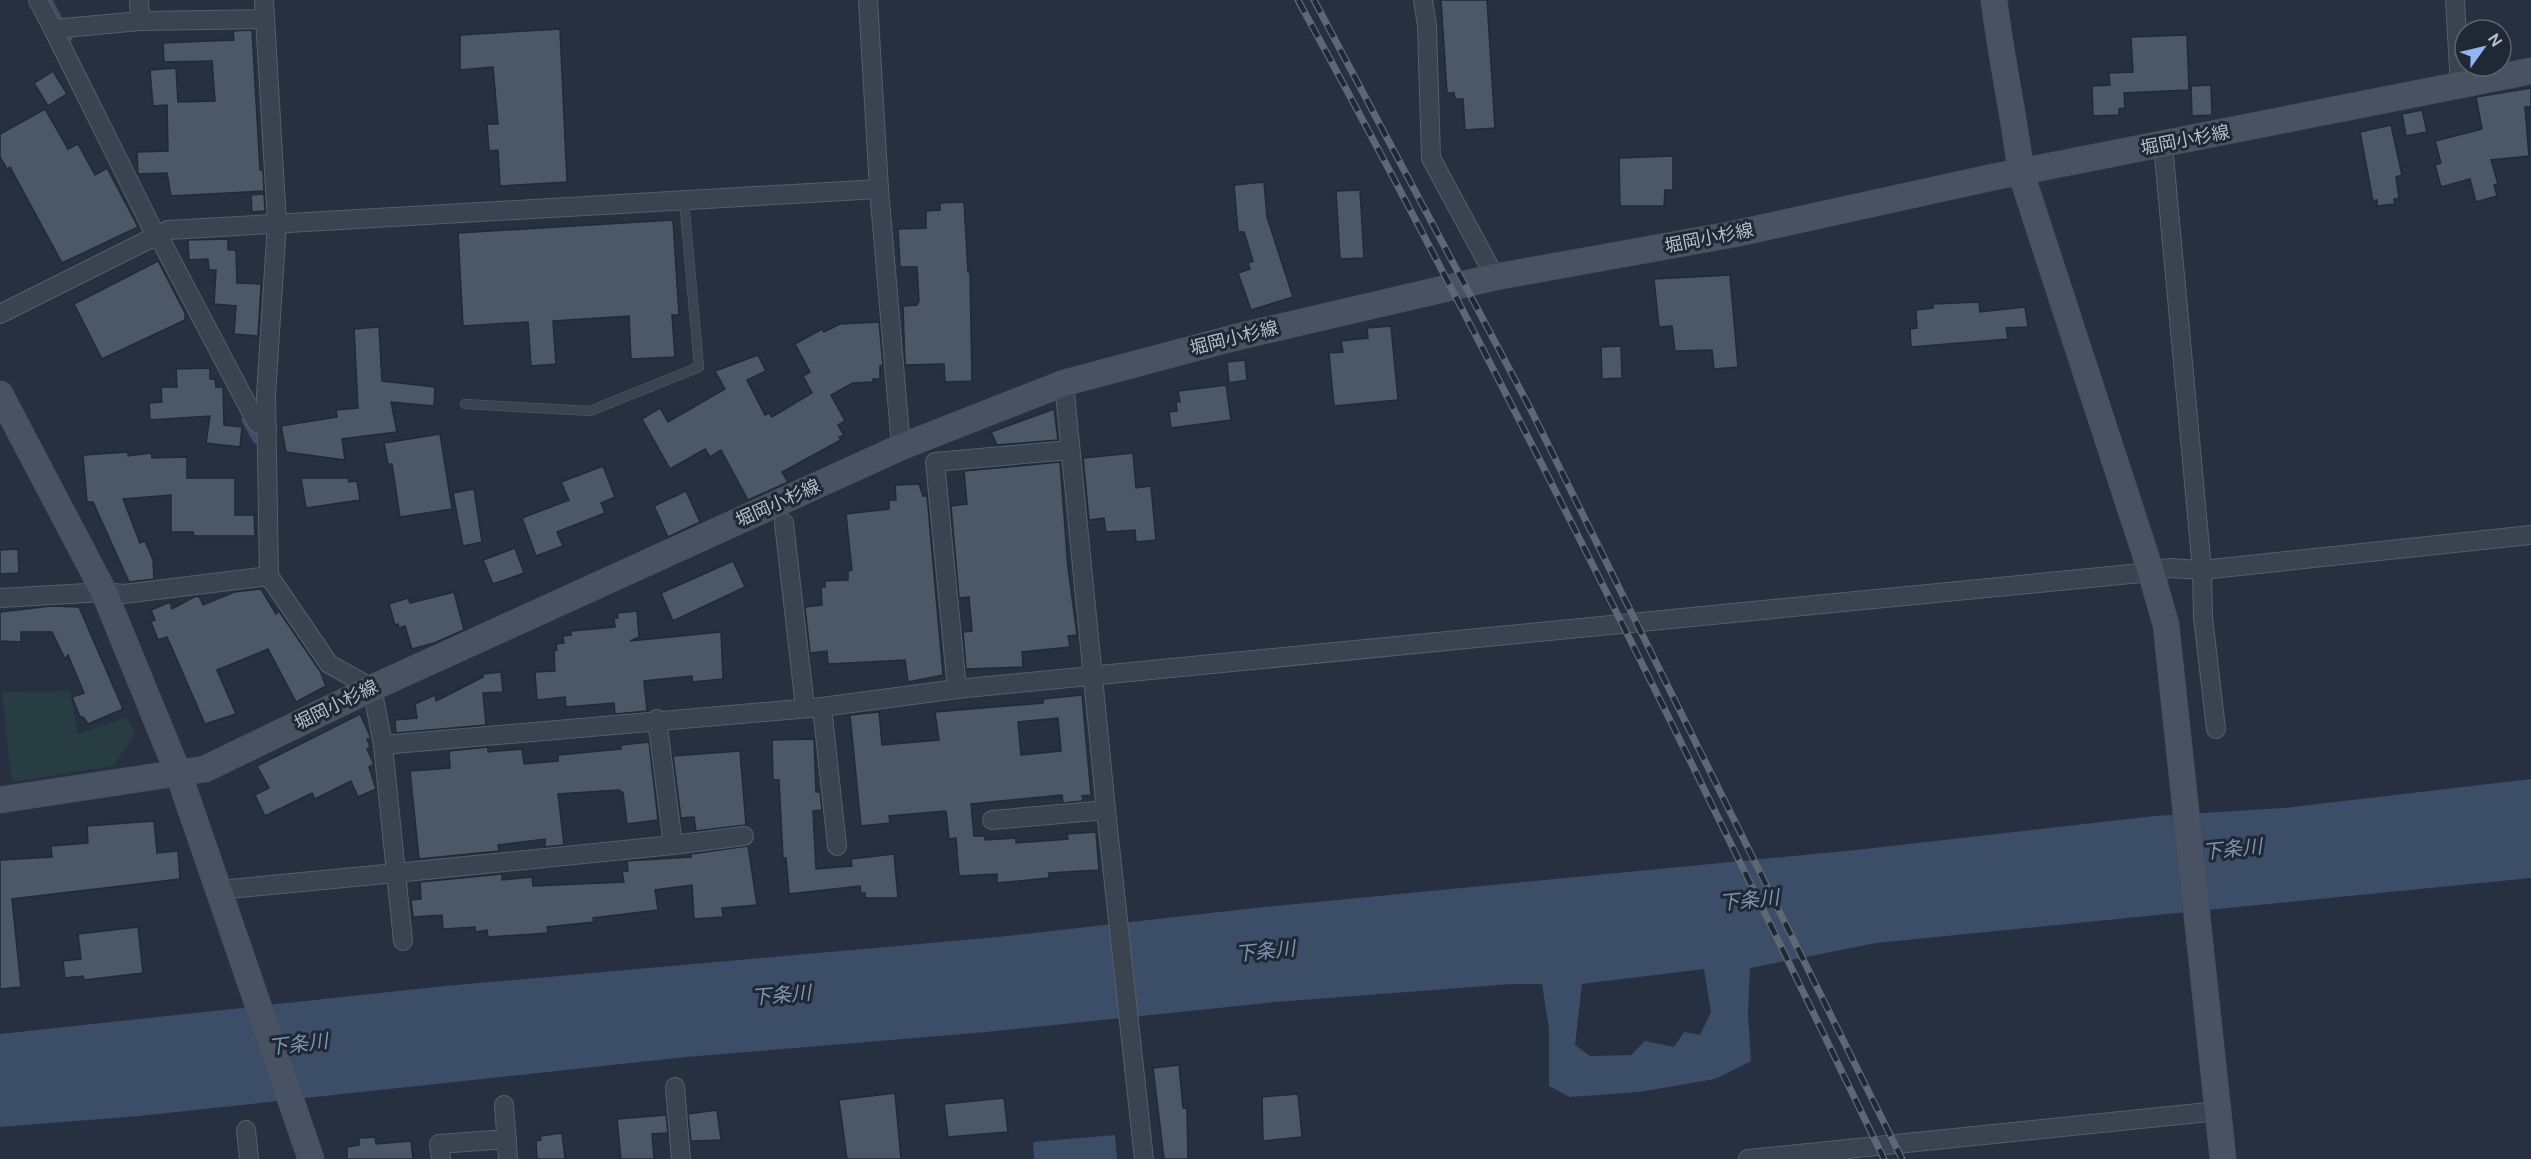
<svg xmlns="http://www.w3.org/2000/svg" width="2531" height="1159" font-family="'DM Sans','Noto Sans JP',sans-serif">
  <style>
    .green { fill: #283d41 }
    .water { fill: #3c4d68; fill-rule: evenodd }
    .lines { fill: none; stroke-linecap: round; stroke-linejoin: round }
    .stream { stroke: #3c4d68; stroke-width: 7 }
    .building { fill: #4c5768; stroke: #212a37; stroke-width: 1.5; fill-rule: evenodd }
    .lane-casing { stroke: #555e6a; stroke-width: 10 }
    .street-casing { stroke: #555e6a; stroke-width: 20 }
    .secondary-casing { stroke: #444c59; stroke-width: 27 }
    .lane { stroke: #3a4350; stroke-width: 9 }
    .street { stroke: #3a4350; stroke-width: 18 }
    .secondary { stroke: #485262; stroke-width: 26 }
    .rail-casing { stroke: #5d6776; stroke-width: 7 }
    .rail { stroke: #1f2835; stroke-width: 4.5; stroke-dasharray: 14; stroke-linecap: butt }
    .labels { text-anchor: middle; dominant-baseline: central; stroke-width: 6; stroke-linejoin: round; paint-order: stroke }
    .street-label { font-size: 18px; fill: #b7beca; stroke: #1f2835 }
    .water-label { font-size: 20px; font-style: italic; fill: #7f93b1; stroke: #1f2835 }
  </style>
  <rect width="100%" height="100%" fill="#263040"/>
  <path class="green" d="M70 691 78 734 127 717 135 734 113 766 12 782 2 692Z"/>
  <g class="water">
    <path d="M2531 779V878L1876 943 1750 968 1748 1014 1751 1061 1715 1079 1639 1092 1570 1097 1549 1086V1029L1542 984H1512L1276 1002 986 1032 686 1057 139 1116 0 1127V1034L445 986 998 937 1264 907 1856 850 2154 816 2283 808ZM1704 969 1711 1012 1700 1035 1684 1032 1674 1047 1645 1041 1631 1055 1590 1056 1575 1045 1582 984Z"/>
    <path d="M1115 1135 1117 1159H1034L1033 1142Z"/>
  </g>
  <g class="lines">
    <g class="stream">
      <path d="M49 0 69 38"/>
      <path d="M245 420 256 440"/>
    </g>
  </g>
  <g class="building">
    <path d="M1441 0H1487L1495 128 1465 130 1463 99H1455L1454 93H1447Z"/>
    <path d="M560 29 567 182 500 186 498 150 489 151 487 124H498L493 67 460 70V35Z"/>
    <path d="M252 30 260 170H263L264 191 171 196 167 173 138 174 137 152 168 151 167 105 153 106 150 70 176 68 178 102 215 101 212 61 164 62 163 43 234 40 233 31Z"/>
    <path d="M2187 35 2189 90 2124 93 2125 108 2119 109V115L2093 116 2092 86 2110 85 2109 73 2133 72 2131 37Z"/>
    <path d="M53 71 67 94 48 106 34 83Z"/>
    <path d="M2211 85 2212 115 2192 116 2191 86Z"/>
    <path d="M2531 88V107H2525L2529 156 2491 160 2498 184 2494 185 2497 196 2476 202 2470 179 2441 187 2435 165 2441 163 2435 141 2482 129 2476 97Z"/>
    <path d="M45 109 68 149 78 144 95 175 107 168 138 227 62 263 10 167 7 169 0 157V134Z"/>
    <path d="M2422 110 2427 132 2406 136 2402 114Z"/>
    <path d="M2391 125 2402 175 2396 177 2399 198 2394 199 2395 204 2377 206V200L2373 201 2360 132Z"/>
    <path d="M1673 156V190H1665L1664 206H1620L1619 158Z"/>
    <path d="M1264 182 1267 217 1293 297 1251 310 1238 273 1250 269 1248 263 1253 261 1244 232H1238L1234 185Z"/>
    <path d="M1360 190 1364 258 1340 259 1336 191Z"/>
    <path d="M264 194 265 211 252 212 251 195Z"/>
    <path d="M964 202 968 272H970L972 381 945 382 944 364 905 365 903 306 917 305 919 301 917 267H900L898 229 926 228V211L940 210V203Z"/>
    <path d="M673 220 679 315H672L675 357 631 359 629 316 553 321 556 364 531 366 528 322 463 326 458 233Z"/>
    <path d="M228 239V250H236L237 283 261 284 258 336 234 334 236 306 214 304 216 270H209L208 259 189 260 188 240Z"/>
    <path d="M158 261 185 313V320L102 359 74 304Z"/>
    <path d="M1730 275 1738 367 1714 369 1712 350 1675 351 1672 326 1659 327 1654 279Z"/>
    <path d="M1979 302 1980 312 2025 307 2028 327 2006 328 2008 339 1911 347 1910 329 1917 328 1916 310 1933 308V304Z"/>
    <path d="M879 322 883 365 880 366V379H873V382L853 383 831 395 845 421 838 425 844 435 839 437 841 440 782 472 788 482 748 500 721 450 710 457 705 449 670 469 642 419 660 408 668 422 725 389 715 371 758 355 766 371 747 380 765 415 769 413 772 417 812 393 803 376 810 372 795 344 822 329 824 332 840 324Z"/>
    <path d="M1391 326 1398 400 1334 406 1329 353 1343 352 1341 341 1368 338 1367 328Z"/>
    <path d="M379 327 382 381 435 387 434 406 391 402 397 432 342 439 345 460 286 452 281 426 337 417 336 410 358 408 354 329Z"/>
    <path d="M1621 346 1622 378 1602 379 1601 347Z"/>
    <path d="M1245 360 1247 380 1229 383 1227 362Z"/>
    <path d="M210 368V379H215L216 387H223L224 425 242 427 240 447 206 443 210 416 150 420 149 403 162 402 161 387H177L176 369Z"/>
    <path d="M1226 385 1231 420 1171 428 1169 412 1177 411 1176 402H1180L1178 391Z"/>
    <path d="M1054 409 1058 440 997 445 991 432Z"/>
    <path d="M440 434 452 509 400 517 392 464H388L384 443Z"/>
    <path d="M128 452V456L151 453 152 458 187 457V478H235V515H254L255 536H194L193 532H171V495L123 499 140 543 145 541 153 560 154 579 129 582 93 502H87L83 455Z"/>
    <path d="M1133 453 1136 488 1151 486 1156 540 1136 542 1135 530 1106 532 1104 518 1089 520 1083 458Z"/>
    <path d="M1060 462 1068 568 1077 635 1068 636 1070 647 1022 652 1023 667 966 669 963 632 972 631 969 597 959 598 951 506 967 504 964 471Z"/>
    <path d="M603 466 615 497 601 503 605 513 557 532 563 546 536 556 522 518 569 500 561 482Z"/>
    <path d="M301 478H348L349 482 357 481 360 500 306 508Z"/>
    <path d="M919 484 923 496H927L943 675 908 682 905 660 828 664 827 651 810 653 805 607 822 605 821 587H825V581L848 580V571L852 570 846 514 889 509V500H896L895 485Z"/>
    <path d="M474 489 482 542 463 546 453 493Z"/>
    <path d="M686 491 700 522 668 537 654 506Z"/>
    <path d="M515 548 524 573 493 584 483 560Z"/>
    <path d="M18 549 19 573 0 574V550Z"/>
    <path d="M733 561 745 587 673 621 661 593Z"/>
    <path d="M261 589 276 614 279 611 320 671 326 686 296 702 268 649 217 670 236 714 205 724 167 637 158 640 151 622 155 620 151 610 170 602 172 609 194 597 199 596 203 605 234 592Z"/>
    <path d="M454 592 464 630 434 643 412 649 405 626 399 628 398 624 395 625 389 604 408 598 410 603Z"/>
    <path d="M51 606 79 607 123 709 88 724 83 717H80L72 697 84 693 68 655 65 659 52 632H21V642L0 641V612Z"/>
    <path d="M637 611 639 637 630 641 721 632 723 679 692 682V676L644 681 647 711 615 714 614 703 566 707 565 697 537 700 535 672 555 671 554 651 557 650 556 644 564 643 563 636 571 635V631L615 627 614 618H618L617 613Z"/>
    <path d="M501 672 503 692 483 693 486 725 396 733 395 720 417 718 415 704 435 695 436 701 483 677V674Z"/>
    <path d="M1082 695 1091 795 1082 796 1083 801 1063 803 1062 795 971 804 974 836H985V840L1016 838V843L1068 839 1067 834 1096 832 1099 870 1049 873V878L997 883V874L959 876 956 838 949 839 946 811 889 816 890 823 861 826 850 715 879 712 882 745 939 740 935 712 1043 703V699ZM1058 718 1061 751 1021 755 1018 722Z"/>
    <path d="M360 714 370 736V739H367L370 747 367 749 374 764 369 767 376 789 358 797 351 781 315 799 312 793 265 816 255 795 269 788 257 766Z"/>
    <path d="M814 739 816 792H820L822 810 813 811 816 869 852 866 851 859 894 854 898 898H865V893H861L860 886 789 894 786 858H783L779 780H773L772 740Z"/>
    <path d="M649 742 658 820 627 824 623 793 619 790 558 794 564 845 545 847V839L498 845 499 851 419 859 410 771 450 768 449 751 488 747V752L522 749 524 764 558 761V755L621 749V745Z"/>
    <path d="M740 751 746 825 696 831 694 817 681 818 673 756Z"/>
    <path d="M154 821 157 853 178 851 180 879 12 899 21 987 0 989V860L52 857 51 846 88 843 87 826Z"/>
    <path d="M748 846 757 905 722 908 723 917 694 919 692 885 655 890 658 910 593 918 594 922 547 927 548 933 488 937 487 930 475 932V927L443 929 442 915 413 917 411 900 421 899 420 882 502 874V880L532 877 533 886 624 882 622 871H628L627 861 691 857V854Z"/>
    <path d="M138 927 143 973 84 980 83 976 65 978 63 961 81 959 78 934Z"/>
    <path d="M1179 1065 1183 1108H1187L1188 1159H1164L1153 1068Z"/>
    <path d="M895 1093 901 1159H847L839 1100Z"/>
    <path d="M1298 1094 1302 1137 1263 1141 1262 1097Z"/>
    <path d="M1004 1098 1008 1132 948 1137 944 1104Z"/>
    <path d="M717 1110 721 1140 691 1141 688 1114Z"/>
    <path d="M666 1115 668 1133 652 1134 654 1159H621L617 1119Z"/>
    <path d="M562 1133 565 1159H537L536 1141 541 1140 540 1136Z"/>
    <path d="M375 1137 376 1144 411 1141 413 1159H347V1147L359 1145V1138Z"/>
  </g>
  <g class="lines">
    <defs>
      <path id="lane" d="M465 404 590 411 699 367 684 200"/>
      <g id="street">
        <path d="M38 0 53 29 140 21 139 0"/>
        <path d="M264 0 277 223 266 395 269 576 329 664 372 688 383 745 822 707 957 689 2151 572 2169 568 2202 570 2531 535"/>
        <path d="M868 0 879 189 901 447"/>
        <path d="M1423 0 1427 26 1431 158 1495 277"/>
        <path d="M2455 0 2460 85"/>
        <path d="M140 21 265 19"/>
        <path d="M53 29 156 236"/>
        <path d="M2163 145 2202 570 2203 617 2216 729"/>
        <path d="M158 235 257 423 267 428"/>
        <path d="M0 314 168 230 879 189"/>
        <path d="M1064 383 1106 810 1144 1159"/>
        <path d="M784 523 805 707"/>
        <path d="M0 598 104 592 124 594 269 576"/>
        <path d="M957 689 935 462 1070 450"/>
        <path d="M822 707 837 846"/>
        <path d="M992 820 1106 810"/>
        <path d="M673 845 744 836"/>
        <path d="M219 890 396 873 383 745"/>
        <path d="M403 941 396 873 673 845 657 719"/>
        <path d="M675 1087 681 1159"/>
        <path d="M504 1105 508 1159"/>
        <path d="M246 1130 249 1159"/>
        <path d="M1838 1150 2218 1111"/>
        <path d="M441 1159 439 1144 507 1139"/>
        <path d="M1748 1159 1838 1150 1839 1159"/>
      </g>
      <g id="secondary">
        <path d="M1994 0C2001 58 2014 115 2021 173L2151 572 2166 625 2223 1159"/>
        <path d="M0 394 104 592 179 775 311 1159"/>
        <path d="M0 800 205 769 372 688 901 447 1064 383 1233 338 1495 277 1734 234 1989 178 2531 71"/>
      </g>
    </defs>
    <use href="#lane" class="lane-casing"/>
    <use href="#street" class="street-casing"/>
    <use href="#secondary" class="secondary-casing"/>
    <use href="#lane" class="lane"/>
    <use href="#street" class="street"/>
    <use href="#secondary" class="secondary"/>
    <defs>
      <g id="rail">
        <path d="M1298 0C1505 380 1696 769 1884 1159"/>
        <path d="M1314 0 1531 410 1902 1159"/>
      </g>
    </defs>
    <use href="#rail" class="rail-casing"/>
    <use href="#rail" class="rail"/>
  </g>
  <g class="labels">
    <g class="street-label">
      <text transform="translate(2185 140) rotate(-11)">堀岡小杉線</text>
      <text transform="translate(1709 238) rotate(-11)">堀岡小杉線</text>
      <text transform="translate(1234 338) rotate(-14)">堀岡小杉線</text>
      <text transform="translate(778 503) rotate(-24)">堀岡小杉線</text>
      <text transform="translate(336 705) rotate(-26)">堀岡小杉線</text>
    </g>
    <g class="water-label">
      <text transform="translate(2232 849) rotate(-6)">下条川</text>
      <text transform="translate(1749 900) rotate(-6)">下条川</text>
      <text transform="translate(1265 951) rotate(-6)">下条川</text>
      <text transform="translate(781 995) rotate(-5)">下条川</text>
      <text transform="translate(298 1044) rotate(-7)">下条川</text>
    </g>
  </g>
  <g transform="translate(2483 48) rotate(56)"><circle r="28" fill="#1f2835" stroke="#5c6471" stroke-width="1.5"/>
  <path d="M0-4.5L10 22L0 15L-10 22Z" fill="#91b5f5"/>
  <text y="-9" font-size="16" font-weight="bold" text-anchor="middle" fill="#b7beca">N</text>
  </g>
</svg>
